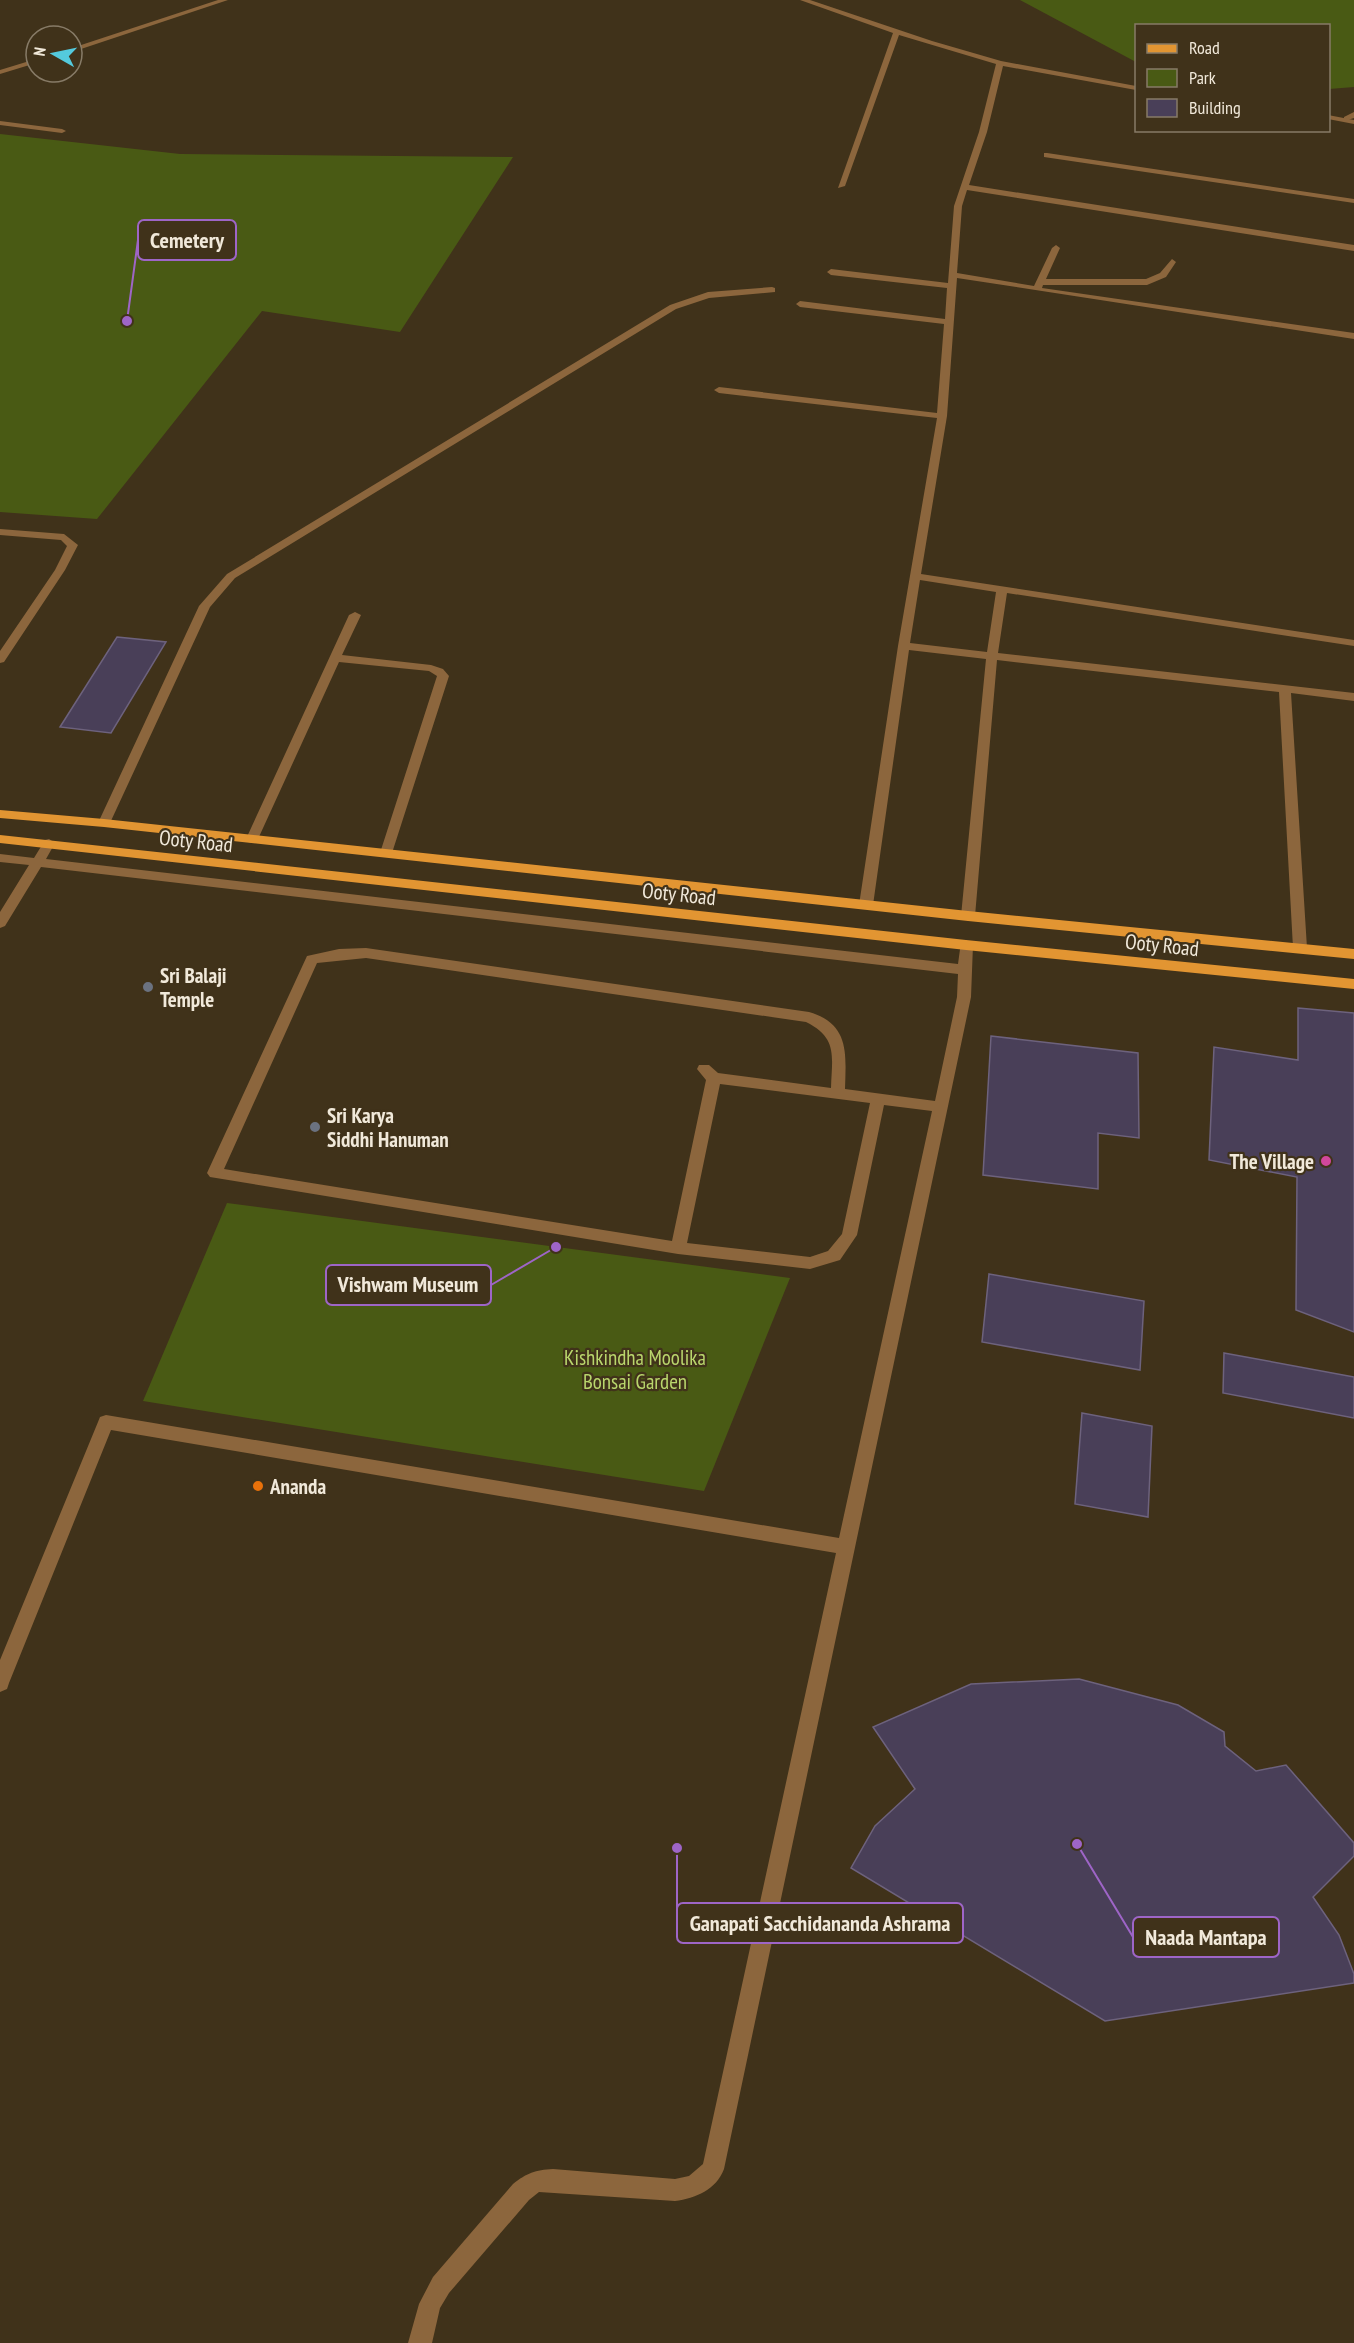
<svg xmlns="http://www.w3.org/2000/svg" width="1354" height="2343" font-family="'PT Sans Narrow',sans-serif">
  <style>
    .green { fill: #495a14 }
    .building { fill: #493f58; stroke: #6d627d; stroke-width: 1.5 }
    .lines { fill: none; stroke-linecap: round; stroke-linejoin: round }
    .lane { fill: #8c663d; fill-rule: evenodd }
    .street { fill: #8c663d; fill-rule: evenodd }
    .primary { fill: #e29532; fill-rule: evenodd }
    .worship-dot { fill: #6b7280; stroke: #40321a; stroke-width: 2 }
    .hotel-dot { fill: #d1479c; stroke: #40321a; stroke-width: 2 }
    .food-dot { fill: #e8710a; stroke: #40321a; stroke-width: 2 }
    .labels { text-anchor: middle; dominant-baseline: central; stroke-width: 4.5; stroke-linejoin: round; paint-order: stroke }
    .street-label { font-size: 21px; fill: #f1e9da; stroke: #40321a }
    .poi-label { font-size: 21px; font-weight: bold; fill: #f1e9da; stroke: #40321a; text-anchor: start }
    .park-label { font-size: 21px; fill: #b9d66c; stroke: #40321a }
    .leader { fill: none; stroke: #9e65c7; stroke-width: 2 }
    .callout-dot { fill: #9e65c7; stroke: #40321a; stroke-width: 2 }
    .callout { fill: #40321a; stroke: #9e65c7; stroke-width: 2 }
    .callout-label { font-size: 22px; text-anchor: middle; font-weight: bold; fill: #f1e9da }
  </style>
  <rect width="100%" height="100%" fill="#40321a"/>
  <g class="green">
    <path d="M1020 0H1354V87L1329 89 1328 26H1136V62Z"/>
    <path d="M0 134 180 154 513 157 400 332 262 311 97 519 0 512Z"/>
    <path d="M227 1203 790 1278 704 1491 143 1401Z"/>
  </g>
  <g class="building">
    <path d="M117 637 166 642 111 733 60 727Z"/>
    <path d="M1298 1008 1354 1013V1332L1296 1310 1297 1177 1209 1160 1214 1047 1298 1060Z"/>
    <path d="M991 1036 1138 1053 1139 1138 1098 1133V1189L983 1175Z"/>
    <path d="M989 1274 1144 1301 1140 1370 982 1342Z"/>
    <path d="M1224 1353 1354 1377V1418L1223 1393Z"/>
    <path d="M1082 1413 1152 1426 1148 1517 1075 1504Z"/>
    <path d="M1079 1679 1178 1705 1224 1732 1225 1746 1256 1771 1286 1765 1354 1843V1856L1313 1897 1339 1935 1354 1974V1983L1105 2021 851 1868 875 1826 915 1789 873 1727 971 1684Z"/>
  </g>
  <g class="lines">
    <g class="lane">
      <path d="M1354 112V118L1344 121V117Z"/>
      <path d="M0 121 62 129 66 131 62 133 0 125Z"/>
      <path d="M0 529 64 534 78 545 65 570 4 662 0 663V651L55 570 67 546 61 540 0 535Z"/>
      <path d="M49 839 55 843 46 859 958 964 961 942 966 940 973 945 971 997 724 2169C716 2190 696 2198 675 2201L539 2192 529 2200 449 2293 440 2308 432 2343H408L419 2304 433 2277 513 2184C527 2173 535 2170 553 2169L675 2179 689 2176 703 2164 836 1553 111 1430 9 1683 7 1689 0 1692V1660L98 1422 100 1417 106 1415 839 1538 932 1111 884 1105 857 1235 840 1260 810 1269 678 1254 210 1177 207 1173 307 956 339 949 366 948 809 1012C850 1024 846 1054 845 1089L935 1101 957 997 958 974 41 867 5 926 0 928V912L29 865 0 862V854L34 858 45 840ZM366 958 806 1022C838 1038 832 1056 831 1088L718 1073 709 1065H699L697 1069 706 1080 672 1241 224 1169 317 963ZM720 1084 870 1103 842 1234 828 1251 810 1257 687 1243Z"/>
    </g>
    <g class="street">
      <path d="M218 0H228L72 52V48Z"/>
      <path d="M800 0H810L932 41 1001 61 1136 86V90L1003 66 987 132 969 185 1354 245V251L967 190 962 206 957 273 1034 286 1052 248 1056 245 1060 248 1046 279H1146L1160 273 1172 259 1176 262 1166 277 1147 285H1043L1042 288 1354 333V339L957 278 947 416 921 574 1354 640V646L1007 593 998 653 1354 693V701L1291 693 1307 948 1305 951 1300 953 1293 948 1279 692 997 660 975 916 968 921 961 916 986 659 909 650 873 905 866 909 859 905 898 646 937 418 719 393 714 390 719 387 937 413 944 324 800 307 796 304 800 301 945 319 947 288 831 275 827 272 831 269 948 283 954 206 979 132 996 64 899 35 845 186 838 188 893 33ZM920 580 996 592 987 652 910 643Z"/>
      <path d="M36 59V63L0 74V70Z"/>
      <path d="M1328 115 1354 120V124L1328 119Z"/>
      <path d="M1047 153 1354 199V203L1044 157V153Z"/>
      <path d="M772 287 775 288V292L709 298 676 309 235 578 210 607 110 823 108 826H100L98 823 199 606 227 574 670 305 708 292Z"/>
      <path d="M355 612 361 615 342 655 431 665 443 669 449 676 392 853 386 857 380 853 437 676 429 671 339 662 258 839 252 843 248 842 246 839 349 615Z"/>
    </g>
    <g class="primary">
      <path d="M0 810 104 819 968 911 1354 949V959L968 921 104 827 0 818Z"/>
      <path d="M0 835 966 940 1354 979V989L966 950 0 843Z"/>
    </g>
  </g>
  <g class="worship-dot">
    <circle cx="148" cy="987" r="6"/>
    <circle cx="315" cy="1127" r="6"/>
  </g>
  <circle class="hotel-dot" cx="1326" cy="1161" r="6"/>
  <circle class="food-dot" cx="258" cy="1486" r="6"/>
  <g class="labels">
    <g class="street-label">
      <text transform="translate(196 841) rotate(6)">Ooty Road</text>
      <text transform="translate(679 894) rotate(6)">Ooty Road</text>
      <text transform="translate(1162 945) rotate(6)">Ooty Road</text>
    </g>
    <g class="poi-label">
      <text x="160" y="975">Sri Balaji<tspan x="160" dy="24">Temple</tspan></text>
      <text x="327" y="1115">Sri Karya<tspan x="327" dy="24">Siddhi Hanuman</tspan></text>
      <text x="1314" y="1161" text-anchor="end">The Village</text>
      <text x="270" y="1486">Ananda</text>
    </g>
    <g class="park-label">
      <text x="635" y="1357">Kishkindha Moolika<tspan x="635" dy="24">Bonsai Garden</tspan></text>
    </g>
  </g>
  <path class="leader" d="M127 321L138 240M556 1247L491 1285M677 1848L677 1923M1077 1844L1133 1937"/>
  <g class="callout-dot">
    <circle cx="127" cy="321" r="6"/>
    <circle cx="556" cy="1247" r="6"/>
    <circle cx="677" cy="1848" r="6"/>
    <circle cx="1077" cy="1844" r="6"/>
  </g>
  <g class="callout">
    <rect x="138" y="220" width="98" height="40" rx="6"/>
    <rect x="326" y="1265" width="165" height="40" rx="6"/>
    <rect x="677" y="1903" width="286" height="40" rx="6"/>
    <rect x="1133" y="1917" width="146" height="40" rx="6"/>
  </g>
  <g class="callout-label">
    <text x="187" y="248">Cemetery</text>
    <text x="408" y="1292">Vishwam Museum</text>
    <text x="820" y="1931">Ganapati Sacchidananda Ashrama</text>
    <text x="1206" y="1945">Naada Mantapa</text>
  </g>
  <rect x="1135" y="24" width="195" height="108" fill="#40321a" stroke="#877b67" stroke-width="1.5"/>
  <rect x="1147" y="44" width="30" height="9" fill="#e29532" stroke="#877b67" stroke-width="1.5"/>
  <text x="1189" y="54" font-size="18" fill="#f1e9da">Road</text>
  <rect x="1147" y="69" width="30" height="18" fill="#495a14" stroke="#877b67" stroke-width="1.5"/>
  <text x="1189" y="84" font-size="18" fill="#f1e9da">Park</text>
  <rect x="1147" y="99" width="30" height="18" fill="#493f58" stroke="#877b67" stroke-width="1.5"/>
  <text x="1189" y="114" font-size="18" fill="#f1e9da">Building</text>
  <g transform="translate(54 54) rotate(279)"><circle r="28" fill="#40321a" stroke="#877b67" stroke-width="1.5"/>
  <path d="M0-4.5L10 22L0 15L-10 22Z" fill="#54cadd"/>
  <text y="-9" font-size="16" font-weight="bold" text-anchor="middle" fill="#f1e9da">N</text>
  </g>
</svg>
